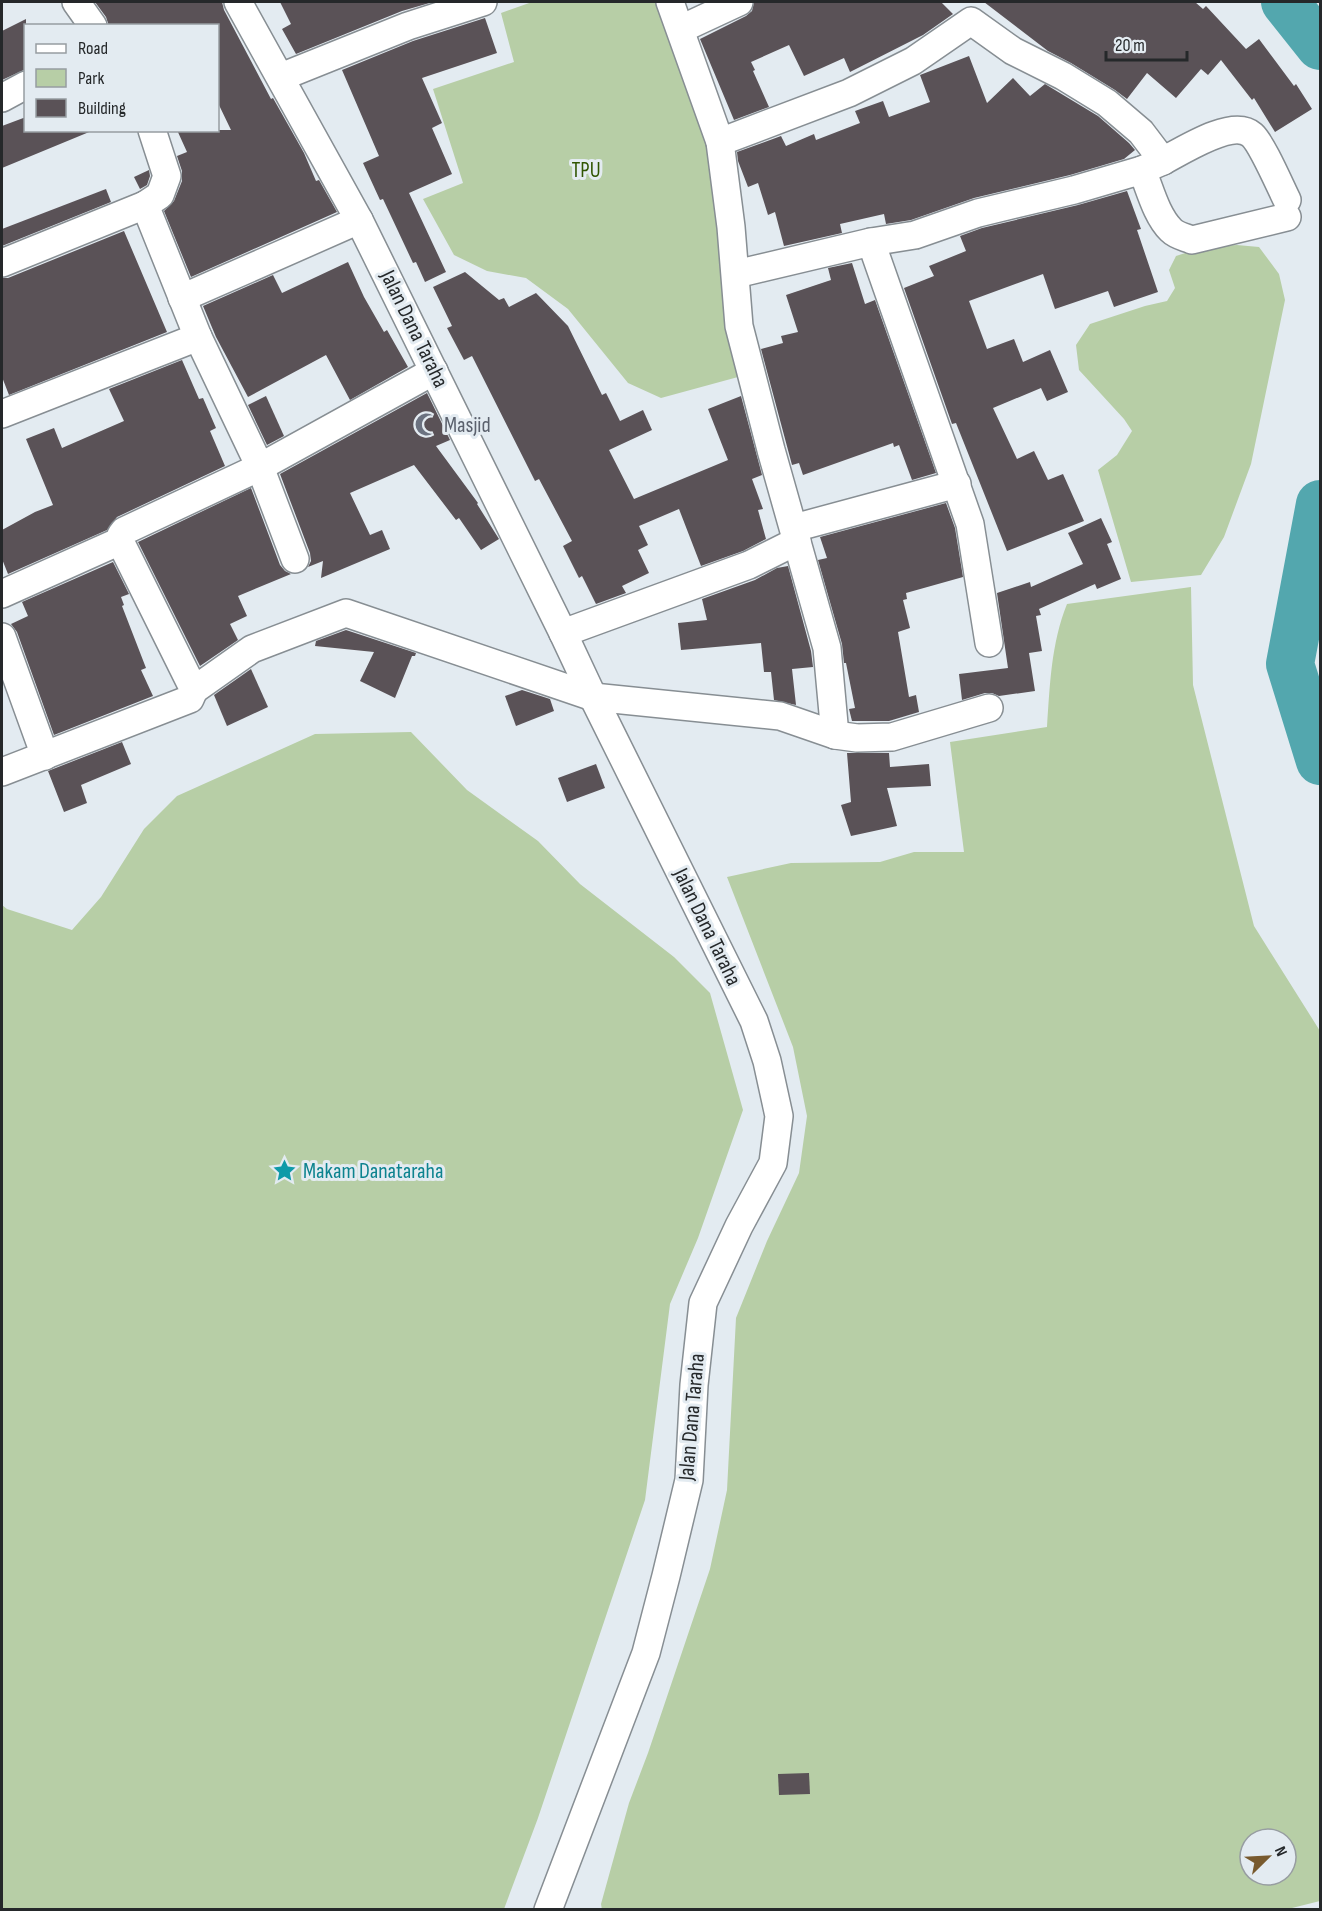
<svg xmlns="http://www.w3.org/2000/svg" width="1322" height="1911" font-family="'Sofia Sans Condensed',sans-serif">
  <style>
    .green { fill: #b7cea6; fill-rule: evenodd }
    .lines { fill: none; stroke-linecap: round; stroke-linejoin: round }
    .river { stroke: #53a7ae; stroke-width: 48 }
    .building { fill: #5a5257 }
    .minor-casing { stroke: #878e93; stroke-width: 30 }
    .minor { stroke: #fff; stroke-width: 27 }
    .labels { text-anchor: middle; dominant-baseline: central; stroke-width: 6; stroke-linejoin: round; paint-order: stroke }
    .park-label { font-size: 22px; fill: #305502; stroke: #e3ebf1 }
    .street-label { font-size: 22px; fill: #25282a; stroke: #e3ebf1 }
    .worship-label { font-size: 22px; fill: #5b616d; stroke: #e3ebf1; text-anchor: start }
    .culture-label { font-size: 22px; fill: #0d838f; stroke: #e3ebf1; text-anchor: start }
  </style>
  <rect width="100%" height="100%" fill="#e3ebf1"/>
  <g class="green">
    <path d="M532 2H662L722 197 738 377 661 398 628 383 568 309 526 278 487 271 454 255 423 199 463 183 433 89 514 62 501 13Z"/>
    <path d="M1237 245 1259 247 1279 274 1285 300 1251 464 1224 537 1201 575 1131 582 1098 470 1117 455 1132 431 1124 419 1079 370 1076 345 1090 324 1145 306 1167 301 1175 288 1169 270 1176 256 1204 247Z"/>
    <path d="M1191 587 1193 685 1254 926 1320 1031V1901L1284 1910H602L601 1904 629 1803 648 1753 710 1569 727 1490 736 1318 767 1241 799 1173 807 1116 793 1047 727 877 791 863 880 862 914 852H964L950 742 1047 727C1050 685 1051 644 1067 604ZM1250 1839H1286V1875H1250Z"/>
    <path d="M411 732 467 790 538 841 580 884 674 957 710 993 743 1110 698 1238 670 1304 645 1500 538 1818 504 1909H2V905L7 909 72 930 101 897 144 829 177 796 315 734Z"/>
  </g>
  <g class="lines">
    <g class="river">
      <path d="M1285 2 1320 46"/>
      <path d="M1320 504 1290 664 1320 761"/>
    </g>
  </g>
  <g class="building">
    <path d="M95 2H222L224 10 271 99 273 98 304 153 316 181 319 180 337 212 191 277 164 211 174 201 182 181V171L177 156 187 152 177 130H231L218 103V26H109L106 17Z"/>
    <path d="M280 2H433L402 11 296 54 282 29 291 24Z"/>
    <path d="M754 2H941L953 14 923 35 850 72 844 58 804 76 789 45 751 62 755 70 753 71 769 107 734 120 700 39 746 16 752 11Z"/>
    <path d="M984 2H1195L1203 9 1206 6 1246 49 1259 39 1294 86 1296 84 1312 109 1275 132 1254 98 1252 100 1221 60 1208 75 1201 69 1176 98 1147 73 1127 99 1115 90 1071 63 1048 51Z"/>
    <path d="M485 18 497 53 422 78 442 123 432 128 452 174 409 193 446 272 425 282 416 262 413 263 383 199 380 200 363 163 379 156 342 70 413 41Z"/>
    <path d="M26 19V69L2 80V31Z"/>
    <path d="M969 56 987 103 1013 78 1030 96 1045 84 1098 116 1129 143 1135 150 1124 159 1070 175 974 198 911 220 886 224 884 214 840 224 842 233 784 246 775 212 768 215 758 183 748 187 738 161 737 152 781 136 786 146 814 134 816 140 860 123 855 111 883 101 889 117 930 102 920 75Z"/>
    <path d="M26 117V130H94L2 168V126Z"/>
    <path d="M149 170 150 176 147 185 140 189 134 177Z"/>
    <path d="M106 189 111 202 2 246V229Z"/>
    <path d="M1127 191 1141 229 1137 230 1158 292 1114 307 1108 291 1055 309 1043 274 969 301 987 349 1014 339 1023 362 1050 350 1068 392 1047 401 1041 388 993 408 1017 459 1034 451 1048 480 1063 474 1084 521 1007 551 956 423 952 424 904 288 934 276 929 266 966 251 960 236 982 228 1078 205Z"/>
    <path d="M124 231 167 332 9 395 2 377V278H8Z"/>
    <path d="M348 262 364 297 384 332 387 330 408 367 350 400 326 355 248 397 216 337 203 306 273 275 282 293Z"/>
    <path d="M852 263 865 304 875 300 936 473 912 480 899 445 894 447 893 443 803 475 799 463 792 465 761 349 783 343 781 336 798 332 786 295 831 280 828 268Z"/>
    <path d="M465 272 499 300 504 298 509 307 536 293 568 326 602 395 606 393 620 421 643 410 652 430 609 450 634 499 728 460 708 409 741 396 762 475 752 479 763 509 758 510 766 539 743 551 701 566 679 509 639 526 648 545 638 550 649 573 622 586 626 593 596 604 582 576 579 578 563 546 572 541 539 479 535 481 472 356 464 360 447 328 452 326 433 287Z"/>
    <path d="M182 360 199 399 203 398 216 428 210 431 225 466 117 517 107 530 8 574 2 559V530L35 512 53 505 26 439 54 428 62 448 124 421 109 389Z"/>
    <path d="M427 393 450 440 436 446 478 503 477 504 499 539 481 550 459 518 456 520 414 465 350 493 370 535 382 530 390 549 321 578 323 561 308 567 311 561 310 553 280 474Z"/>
    <path d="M266 396 284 436 267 445 248 405Z"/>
    <path d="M251 488 280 565 285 571 291 574 238 596 247 616 230 624 238 640 200 666 138 542Z"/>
    <path d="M946 503 955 528 963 577 906 593 907 599 903 600 910 628 898 632 909 697 916 695 919 712 889 721H852L849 709 855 708 846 663H844L842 644 818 560 827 558 820 537Z"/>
    <path d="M1101 518 1112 542 1107 544 1121 579 1097 589 1095 584 1039 609 1041 615 1036 616 1042 651 1029 653 1035 691 999 696 992 693H985L962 700 959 674 1008 668 997 593 1030 582 1031 587 1083 564 1068 533Z"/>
    <path d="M113 562 129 594 121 597 124 605 122 606 146 668 141 670 153 696 54 735 17 632 11 624 28 616 22 602Z"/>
    <path d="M788 566 811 651 813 667 792 669 796 705 774 700 771 672H764L761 643 681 650 678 623 707 620 702 599 755 580 777 568Z"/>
    <path d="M346 630 416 653 415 656H412L395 698 360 681 374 652 315 646 316 641Z"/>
    <path d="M251 669 268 707 227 726 214 695Z"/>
    <path d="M522 690 550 699 554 711 516 726 505 696Z"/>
    <path d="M122 742 131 764 81 785 87 803 64 812 48 771Z"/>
    <path d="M847 753H889L890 767 929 764 931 786 887 788 897 826 851 836 841 805 851 802Z"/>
    <path d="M596 764 605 788 567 802 558 778Z"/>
    <path d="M809 1773 810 1794 779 1795 778 1774Z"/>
  </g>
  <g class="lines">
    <defs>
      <g id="minor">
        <path d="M76 2 93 26"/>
        <path d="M238 2 359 220 563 633 593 697 754 1021 767 1061 779 1116 773 1163 739 1226 703 1303 694 1385 689 1480 666 1576 646 1653 548 1910"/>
        <path d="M670 2 720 142 731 227 739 326 771 450 827 648 835 735"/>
        <path d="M681 29 739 2"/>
        <path d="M281 77 408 26 483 2"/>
        <path d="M2 98 26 85"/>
        <path d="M152 130 167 176 160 195 145 205 198 337 260 467 295 559"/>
        <path d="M720 142 849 93 913 61 971 21 1013 51 1063 76 1107 103 1141 132 1163 161 1142 170"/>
        <path d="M1163 161C1182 151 1233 118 1252 135 1262 144 1280 186 1287 200"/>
        <path d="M871 242 970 524 989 643"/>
        <path d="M2 263 145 205"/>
        <path d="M736 274 871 242 915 235 978 213 1074 190 1142 170C1150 189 1156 215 1171 230 1177 236 1185 237 1192 240L1287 217"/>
        <path d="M182 298 359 220"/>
        <path d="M2 414 198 337"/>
        <path d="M794 528 957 484"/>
        <path d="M2 594 120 541"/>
        <path d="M563 633 749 565 797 541"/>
        <path d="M2 637 45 756"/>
        <path d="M194 690 252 649 346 613 593 697 780 716 835 735 857 738 892 737 989 708"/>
        <path d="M2 772 190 699 194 690 120 541 121 535 124 531 260 467 434 371"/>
      </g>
    </defs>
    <use href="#minor" class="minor-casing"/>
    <use href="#minor" class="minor"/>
  </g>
  <defs>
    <symbol id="mosque-bare" viewBox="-9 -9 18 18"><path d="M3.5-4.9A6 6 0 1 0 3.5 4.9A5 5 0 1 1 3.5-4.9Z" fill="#6b7280" stroke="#e3ebf1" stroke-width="2.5" paint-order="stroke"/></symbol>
    <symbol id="sight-bare" viewBox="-9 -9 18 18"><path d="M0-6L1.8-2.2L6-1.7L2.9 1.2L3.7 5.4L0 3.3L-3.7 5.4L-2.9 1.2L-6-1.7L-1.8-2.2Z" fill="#0f9aa8" stroke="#e3ebf1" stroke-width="2.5" paint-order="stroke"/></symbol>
  </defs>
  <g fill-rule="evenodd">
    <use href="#mosque-bare" x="410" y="408" width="33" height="33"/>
    <use href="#sight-bare" x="268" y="1154" width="33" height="33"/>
  </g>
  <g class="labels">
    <g class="park-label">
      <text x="586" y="170">TPU</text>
    </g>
    <g class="street-label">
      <text transform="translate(414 329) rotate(64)">Jalan Dana Taraha</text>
      <text transform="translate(707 927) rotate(64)">Jalan Dana Taraha</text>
      <text transform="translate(692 1417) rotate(-85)">Jalan Dana Taraha</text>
    </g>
    <g class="worship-label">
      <text x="444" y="425">Masjid</text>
    </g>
    <g class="culture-label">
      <text x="303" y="1171">Makam Danataraha</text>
    </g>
  </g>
  <rect width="1322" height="1911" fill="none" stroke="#25282a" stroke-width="6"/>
  <rect x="24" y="24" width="195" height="108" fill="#e3ebf1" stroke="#979da1" stroke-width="1.5"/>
  <rect x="36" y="44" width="30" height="9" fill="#ffffff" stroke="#979da1" stroke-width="1.5"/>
  <text x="78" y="54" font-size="18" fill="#25282a">Road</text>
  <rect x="36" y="69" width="30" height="18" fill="#b7cea6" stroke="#979da1" stroke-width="1.5"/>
  <text x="78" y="84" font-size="18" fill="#25282a">Park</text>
  <rect x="36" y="99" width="30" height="18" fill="#5a5257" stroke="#979da1" stroke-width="1.5"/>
  <text x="78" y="114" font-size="18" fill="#25282a">Building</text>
  <g transform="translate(1268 1857) rotate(66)"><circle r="28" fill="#e3ebf1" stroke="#979da1" stroke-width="1.5"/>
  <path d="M0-4.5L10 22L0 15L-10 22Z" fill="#785a2e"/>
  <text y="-9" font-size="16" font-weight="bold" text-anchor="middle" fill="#25282a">N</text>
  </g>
  <path d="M1106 51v9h81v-9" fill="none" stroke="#25282a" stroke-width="3"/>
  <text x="1115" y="51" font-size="18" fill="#25282a" stroke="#e3ebf1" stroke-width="4.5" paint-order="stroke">20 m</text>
</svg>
